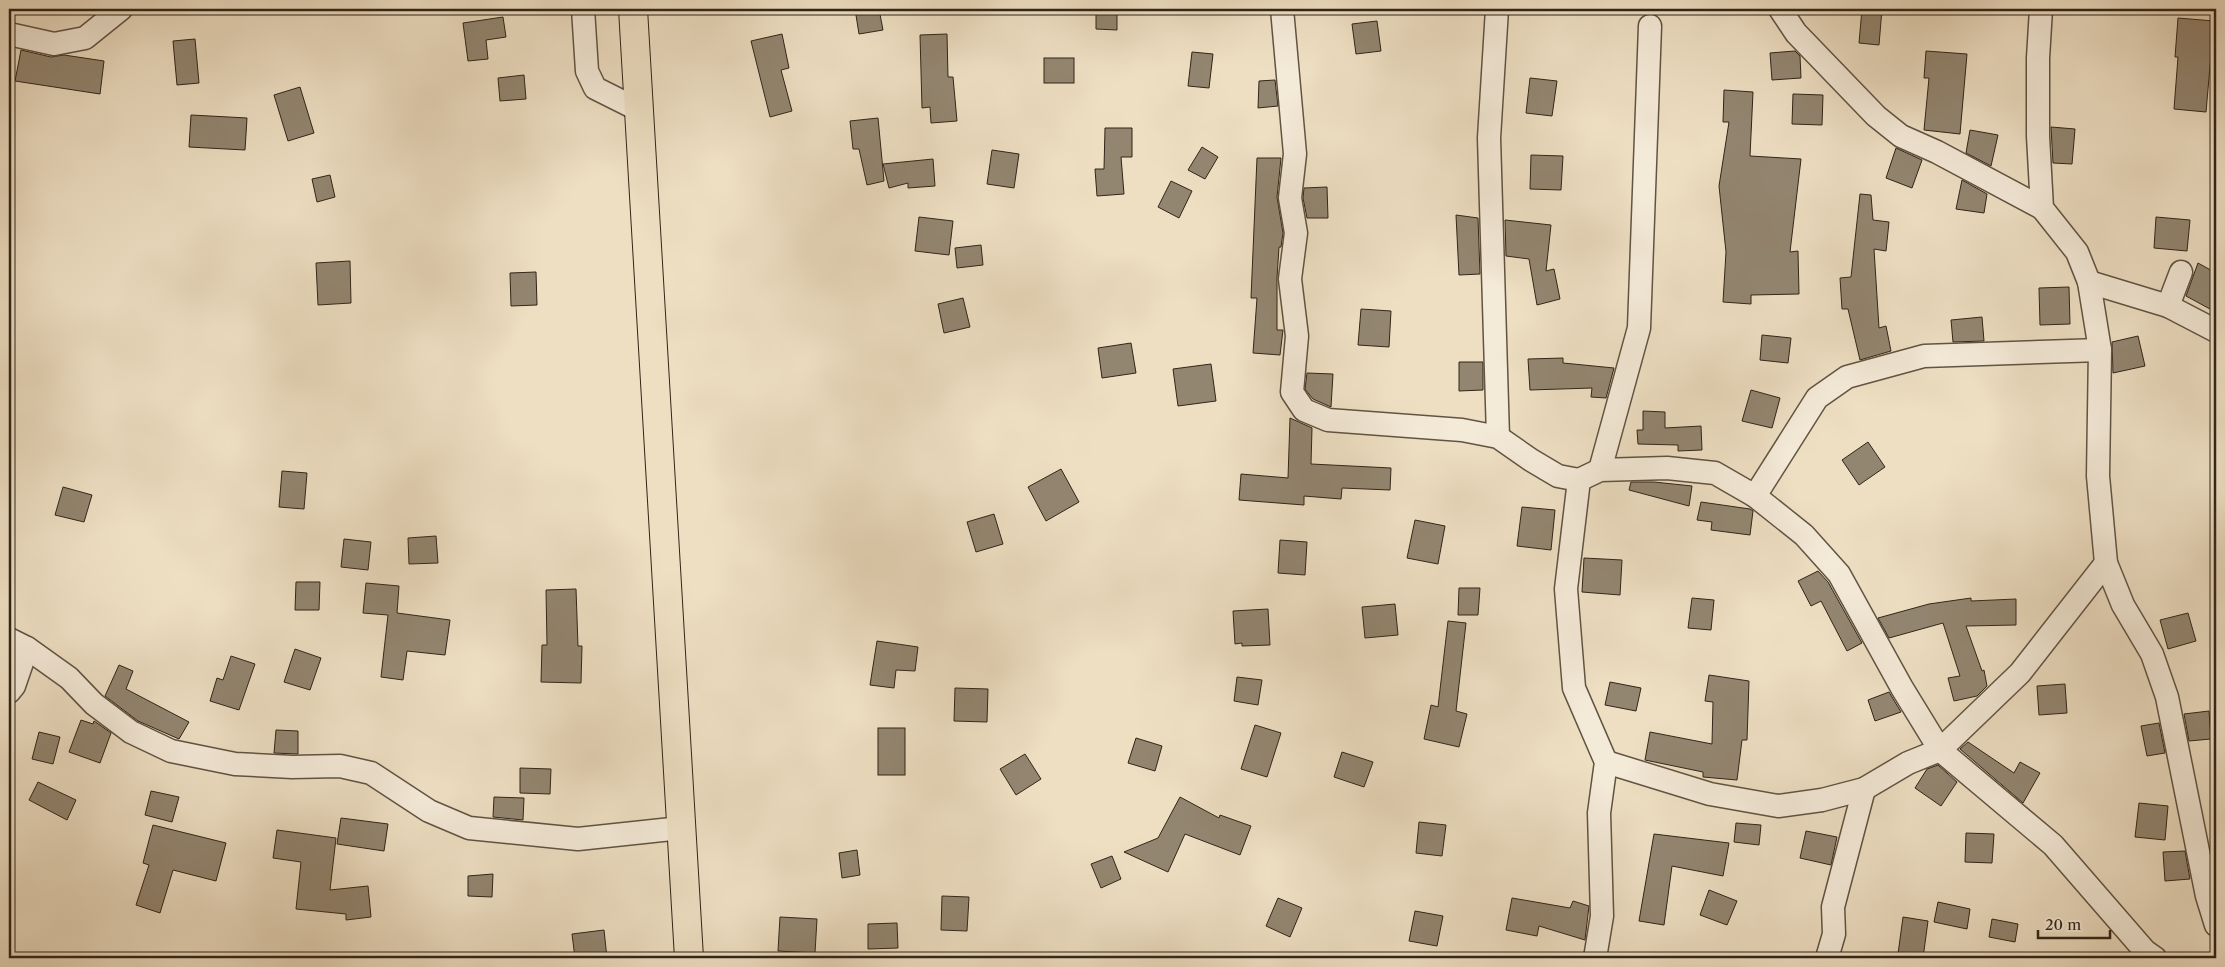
<svg xmlns="http://www.w3.org/2000/svg" width="2225" height="967" font-family="'Libre Caslon Text',serif">
  <style>
    .building { fill: #938671; stroke: #302518 }
    .lines { fill: none; stroke-linecap: round; stroke-linejoin: round }
    .minor-casing { stroke: #605443; stroke-width: 25 }
    .primary-casing { stroke: #302518; stroke-width: 30 }
    .minor { stroke: #f4ead8; stroke-width: 22 }
    .primary { stroke: #eedfc3; stroke-width: 28 }
  </style>
  <rect width="100%" height="100%" fill="#eedfc3"/>
  <filter id="stains"><feTurbulence type="fractalNoise" baseFrequency=".004" numOctaves="4"/><feColorMatrix values="0 0 0 0 .2 0 0 0 0 .09 0 0 0 0 .02 0 0 0 .5 -.17"/></filter>
  <radialGradient id="worn" r=".72"><stop offset=".6" stop-color="#630" stop-opacity="0"/><stop offset="1" stop-color="#630" stop-opacity=".3"/></radialGradient>
  <g class="building">
    <path d="M855 9H879L883 30 859 34Z"/>
    <path d="M1096 9H1117V30L1096 29Z"/>
    <path d="M1862 9H1882L1879 45 1859 43Z"/>
    <path d="M503 17 506 37 486 40 488 59 468 61 463 23Z"/>
    <path d="M2178 18 2214 21 2206 112 2174 109 2178 57H2175Z"/>
    <path d="M1377 21 1381 51 1356 54 1352 24Z"/>
    <path d="M782 34 789 68 781 70 792 111 770 117 751 41Z"/>
    <path d="M947 34 948 77H953L957 121 931 123 930 107 922 108 920 35Z"/>
    <path d="M195 39 199 83 177 85 173 41Z"/>
    <path d="M21 50 51 57 64 55 104 61 100 94 15 81Z"/>
    <path d="M1795 51 1800 56 1801 78 1772 80 1770 53Z"/>
    <path d="M1926 51 1967 54 1960 134 1924 130 1929 78H1924Z"/>
    <path d="M1192 52 1213 54 1209 88 1188 86Z"/>
    <rect x="1044" y="58" width="30" height="25"/>
    <path d="M524 75 526 99 500 101 498 78Z"/>
    <path d="M1530 78 1557 81 1552 116 1526 113Z"/>
    <path d="M1275 80 1278 106 1258 108 1259 81Z"/>
    <path d="M300 87 314 133 288 141 274 95Z"/>
    <path d="M1724 90 1753 92 1750 156 1801 159 1790 252 1798 251 1799 294 1751 295V304L1723 302 1726 252 1719 186 1729 122H1723Z"/>
    <path d="M1793 94 1823 95 1822 125 1792 124Z"/>
    <path d="M191 115 247 118 245 150 189 147Z"/>
    <path d="M878 118 884 181 867 185 859 149H853L850 121Z"/>
    <path d="M2051 127 2075 129 2072 164 2053 163Z"/>
    <path d="M1105 128H1132V157H1121L1124 194 1097 196 1095 169H1104Z"/>
    <path d="M1970 130 1998 135 1991 166 1966 153Z"/>
    <path d="M1202 147 1218 157 1205 179 1188 170Z"/>
    <path d="M1896 148 1922 160 1912 188 1886 178Z"/>
    <path d="M992 150 1019 154 1014 188 987 184Z"/>
    <path d="M1531 155 1563 156 1561 190 1530 189Z"/>
    <path d="M1257 158H1281L1277 197 1283 233 1281 247H1279L1277 278V330H1283L1280 355 1253 353 1257 298H1251Z"/>
    <path d="M933 159 935 186 908 188V183L889 188 883 164Z"/>
    <path d="M330 175 335 197 317 202 312 179Z"/>
    <path d="M1962 180 1987 194 1984 213 1956 209Z"/>
    <path d="M1171 181 1192 191 1179 218 1158 207Z"/>
    <path d="M1327 187 1328 218H1307L1303 198 1304 188Z"/>
    <path d="M1860 194 1871 195 1873 220 1889 222 1886 251 1874 249 1879 328 1886 326 1891 351 1860 360 1848 309H1842L1840 278 1851 277Z"/>
    <path d="M1456 215 1478 218 1480 274 1459 275Z"/>
    <path d="M919 217 953 221 949 255 915 251Z"/>
    <path d="M2156 217 2190 220 2187 251 2154 248Z"/>
    <path d="M1505 220 1551 225 1546 271 1554 269 1560 299 1537 305 1529 259 1506 256Z"/>
    <path d="M981 245 983 265 957 268 955 248Z"/>
    <path d="M350 261 351 303 318 305 316 263Z"/>
    <path d="M2198 263 2216 273V298L2210 309 2186 296Z"/>
    <path d="M536 272 537 305 511 306 510 273Z"/>
    <path d="M2069 287 2070 324 2040 325 2039 288Z"/>
    <path d="M963 298 970 327 944 333 938 304Z"/>
    <path d="M1361 309 1391 311 1389 347 1358 345Z"/>
    <path d="M1982 317 1984 341 1953 342 1951 320Z"/>
    <path d="M1762 335 1791 338 1788 363 1760 360Z"/>
    <path d="M2138 336 2145 366 2113 373 2112 342Z"/>
    <path d="M1131 343 1136 373 1102 378 1098 348Z"/>
    <path d="M1563 358V363L1614 368 1606 398 1591 397 1592 388 1530 390 1528 359Z"/>
    <path d="M1459 362H1483V390L1459 391Z"/>
    <path d="M1211 364 1216 401 1178 406 1173 369Z"/>
    <path d="M1307 373 1333 374 1331 407 1313 399 1305 389Z"/>
    <path d="M1751 390 1780 398 1772 428 1742 421Z"/>
    <path d="M1643 411 1665 412V428L1701 426 1702 450 1678 451V445L1638 444 1637 430H1643Z"/>
    <path d="M1290 418 1312 428 1311 464 1391 468 1390 490 1342 488 1341 499 1304 496V505L1239 500 1241 474 1288 478Z"/>
    <path d="M1868 442 1885 467 1859 485 1842 460Z"/>
    <path d="M1061 469 1079 502 1046 521 1028 487Z"/>
    <path d="M282 471 307 473 304 509 279 507Z"/>
    <path d="M1631 482H1654L1692 486 1689 506 1629 490Z"/>
    <path d="M63 487 92 495 84 522 55 515Z"/>
    <path d="M1701 502 1750 509 1753 511 1750 535 1711 530 1712 522 1697 520Z"/>
    <path d="M1522 507 1555 510 1551 550 1517 546Z"/>
    <path d="M994 514 1003 544 976 552 967 522Z"/>
    <path d="M1415 520 1445 526 1438 564 1407 558Z"/>
    <path d="M436 536 438 563 409 564 408 538Z"/>
    <path d="M344 539 371 542 368 570 341 567Z"/>
    <path d="M1280 540 1307 542 1305 575 1278 573Z"/>
    <path d="M1584 558 1622 560 1620 595 1582 592Z"/>
    <path d="M1818 571 1828 582 1862 643 1847 651 1821 601 1811 606 1798 581Z"/>
    <path d="M296 582H320L319 610H295Z"/>
    <path d="M366 583 399 586 397 613 450 620 445 655 407 651 403 680 381 677 388 615 363 613Z"/>
    <path d="M1459 588H1480L1478 615H1458Z"/>
    <path d="M576 589 578 646H582L581 683 541 682 542 645H547L546 590Z"/>
    <path d="M1692 598 1714 600 1711 630 1688 628Z"/>
    <path d="M1971 598V601L2016 599V625L1966 626 1982 671 1984 670 1987 686 1977 696 1954 701 1948 678 1960 676 1943 623 1889 638 1878 618 1929 604Z"/>
    <path d="M1395 604 1398 635 1365 638 1362 607Z"/>
    <path d="M1268 609 1270 645 1242 646V643L1235 644 1233 611Z"/>
    <path d="M2188 613 2196 641 2168 649 2160 620Z"/>
    <path d="M1448 621 1466 623 1456 711 1467 714 1459 747 1424 739 1431 705 1438 707Z"/>
    <path d="M877 641 918 647 915 671 896 670 894 688 870 685Z"/>
    <path d="M295 649 321 658 310 690 284 682Z"/>
    <path d="M231 656 255 664 239 710 210 701 217 678 223 680Z"/>
    <path d="M119 665 133 671 126 689 189 722 179 739 138 721 105 696Z"/>
    <path d="M1709 675 1749 681 1747 740H1742L1737 780 1703 777V772L1645 760 1650 732 1712 744 1713 702 1705 701Z"/>
    <path d="M1237 677 1262 680 1258 705 1234 701Z"/>
    <path d="M1610 682 1641 688 1636 711 1605 705Z"/>
    <path d="M2065 684 2067 713 2039 715 2037 686Z"/>
    <path d="M955 688 988 689 987 722 954 721Z"/>
    <path d="M1889 692 1901 712 1875 721 1868 700Z"/>
    <path d="M2209 711 2211 739 2189 741 2184 714Z"/>
    <path d="M81 720 93 724 94 721 111 733 100 763 69 752Z"/>
    <path d="M2159 723 2165 753 2147 756 2141 726Z"/>
    <path d="M1255 725 1281 733 1267 777 1241 769Z"/>
    <rect x="878" y="728" width="27" height="47"/>
    <path d="M276 730 298 731V754L274 753Z"/>
    <path d="M39 732 60 737 53 764 32 759Z"/>
    <path d="M1136 738 1162 746 1155 771 1128 763Z"/>
    <path d="M1968 742 2014 773 2020 762 2040 773 2023 803 1960 749Z"/>
    <path d="M1342 752 1373 762 1364 787 1334 777Z"/>
    <path d="M1025 754 1041 779 1016 795 1000 769Z"/>
    <path d="M1938 765 1957 782 1941 806 1915 788 1927 769Z"/>
    <path d="M520 768 551 769 550 794 520 793Z"/>
    <path d="M38 782 76 800 67 820 29 800Z"/>
    <path d="M151 791 179 797 172 822 145 815Z"/>
    <path d="M494 797 524 798 523 820 493 817Z"/>
    <path d="M1180 797 1219 818 1220 815 1251 826 1240 855 1185 834 1168 872 1124 852 1158 838Z"/>
    <path d="M2139 803 2168 806 2165 840 2135 837Z"/>
    <path d="M341 818 388 824 384 851 337 844Z"/>
    <path d="M1419 822 1446 825 1442 856 1416 853Z"/>
    <path d="M1736 823 1761 825 1759 845 1734 842Z"/>
    <path d="M153 825 226 843 216 881 173 870 160 913 136 905 149 865 143 863Z"/>
    <path d="M277 830 336 838 330 890 368 886 371 917 346 920V914L296 909 301 862 273 858Z"/>
    <path d="M1806 831 1837 837 1831 865 1800 858Z"/>
    <path d="M1966 833 1994 834 1992 863 1965 862Z"/>
    <path d="M1654 834 1729 843 1723 876 1672 866 1664 925 1639 921Z"/>
    <path d="M857 850 860 875 842 878 839 853Z"/>
    <path d="M2185 851 2190 879 2165 881 2163 852Z"/>
    <path d="M1112 856 1121 879 1101 888 1091 864Z"/>
    <path d="M493 874 492 897 468 896V876Z"/>
    <path d="M1709 890 1737 901 1727 925 1700 915Z"/>
    <path d="M942 896 969 897 967 931 941 930Z"/>
    <path d="M1278 898 1302 908 1290 937 1266 926Z"/>
    <path d="M1512 898 1570 908 1573 901 1589 906 1585 940 1539 926 1537 936 1506 930Z"/>
    <path d="M1938 902 1970 909 1967 929 1934 922Z"/>
    <path d="M1415 911 1443 916 1437 946 1409 941Z"/>
    <path d="M780 917 817 919 815 953 778 951Z"/>
    <path d="M1903 917 1928 921 1923 958 1898 954Z"/>
    <path d="M1992 919 2018 924 2015 942 1989 937Z"/>
    <path d="M897 923 898 948 868 949V924Z"/>
    <path d="M604 930 607 958H575L572 934Z"/>
  </g>
  <g class="lines">
    <defs>
      <g id="minor">
        <path d="M583 9 587 71 595 88 639 110"/>
        <path d="M1282 9 1295 154 1290 198 1296 233 1290 279 1297 336 1292 392 1304 410 1328 420 1462 430 1498 437 1531 460 1558 476 1579 480 1600 470 1667 468 1715 473 1755 496 1804 535 1839 574 1902 688 1940 750 2053 845 2145 951 2155 958"/>
        <path d="M1497 9 1489 138 1498 437"/>
        <path d="M1780 9 1796 33 1876 116 1901 136 1937 152 2042 208"/>
        <path d="M2041 9 2038 58V136L2042 208 2077 252 2089 282 2100 350 2098 476 2106 563 2123 605 2152 654 2167 697 2207 896 2216 925"/>
        <path d="M9 34 54 44 85 38 121 9"/>
        <path d="M2089 282 2168 306 2216 331"/>
        <path d="M2168 306 2181 272"/>
        <path d="M1600 470 1639 328 1650 26"/>
        <path d="M1579 480 1566 589 1574 688 1606 762 1599 813 1602 916 1595 958"/>
        <path d="M1755 496 1817 398 1847 377 1924 356 2100 350"/>
        <path d="M9 639 27 648 69 678 94 704 131 732 171 751 235 764 292 767 340 766 371 773 429 811 469 828 578 839 681 828"/>
        <path d="M9 692 14 686 27 648"/>
        <path d="M1606 762 1710 794 1778 806 1822 800 1864 789 1908 763 1940 750 2020 673 2106 563"/>
        <path d="M1827 958 1834 934 1833 907 1864 789"/>
      </g>
      <path id="primary" d="M633 9 689 958"/>
    </defs>
    <use href="#minor" class="minor-casing"/>
    <use href="#primary" class="primary-casing"/>
    <use href="#minor" class="minor"/>
    <use href="#primary" class="primary"/>
  </g>
  <rect width="2225" height="967" fill="none" stroke="#eedfc3" stroke-width="30"/>
  <rect x="10" y="10" width="2205" height="947" fill="none" stroke="#302518" stroke-width="2.5"/>
  <rect x="15" y="15" width="2195" height="937" fill="none" stroke="#302518"/>
  <path d="M2038 930v8h72v-8" fill="none" stroke="#302518" stroke-width="2.5"/>
  <text x="2045" y="930" font-size="15" fill="#302518" stroke="#f4ead8" stroke-width="4" paint-order="stroke">20 m</text>
  <rect width="100%" height="100%" filter="url(#stains)"/>
  <rect width="100%" height="100%" fill="url(#worn)"/>
</svg>
